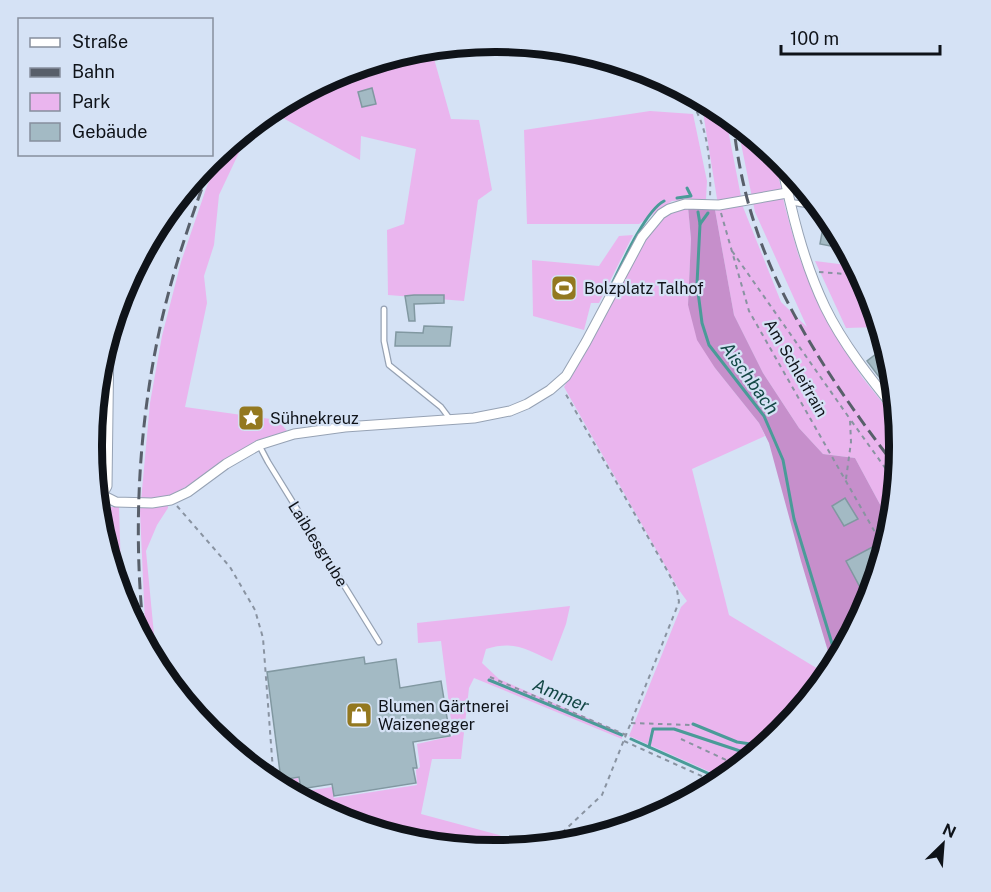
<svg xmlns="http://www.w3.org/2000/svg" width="991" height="892" font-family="'Public Sans',sans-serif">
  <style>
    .green { fill: #eab5ee }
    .forest { fill: #c68fcb }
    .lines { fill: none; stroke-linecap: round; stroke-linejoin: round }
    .stream { stroke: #4a9b98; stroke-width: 3 }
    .building { fill: #a3bac4; stroke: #8198a1; stroke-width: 1.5 }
    .service-casing { stroke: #96a2b4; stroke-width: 7 }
    .minor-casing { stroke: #96a2b4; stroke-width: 11 }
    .path { stroke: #8993a1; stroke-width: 2; stroke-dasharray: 4.5 4.5; stroke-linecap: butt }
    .service { stroke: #fff; stroke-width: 4.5 }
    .minor { stroke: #fff; stroke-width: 9 }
    .rail { stroke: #585f6a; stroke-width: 3; stroke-dasharray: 12 6; stroke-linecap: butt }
    .labels { text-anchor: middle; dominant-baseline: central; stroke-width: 4.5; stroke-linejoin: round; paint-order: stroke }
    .poi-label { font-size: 16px; fill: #0f1319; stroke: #d5e2f5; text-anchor: start }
    .street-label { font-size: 16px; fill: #0f1319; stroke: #d5e2f5 }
    .water-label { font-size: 18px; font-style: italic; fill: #144846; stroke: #d5e2f5 }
    .rim { fill: none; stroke: #0f1319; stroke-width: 8 }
  </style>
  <rect width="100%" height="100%" fill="#d5e2f5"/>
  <g class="green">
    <path d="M431 48 451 119 479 120 492 190 478 200 464 301 388 295 387 230 404 224 416 149 361 136 360 160 270 111C313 83 380 53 431 48Z"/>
    <path d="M706 103 725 114 743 207 781 302 807 327 755 212 737 124 774 155 785 207 798 254 815 296 830 326 862 377 897 421 899 446 891 528 883 510 855 458 823 454 799 428 763 373 734 315 715 210 718 205 703 112Z"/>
    <path d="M650 111 693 114 707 181 706 199 672 201 639 224H527L524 130Z"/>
    <path d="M251 127 219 195 214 245 204 276 207 303 185 407 278 420 287 431C277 434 266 437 256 441 225 457 200 482 168 496V508L157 525 146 551 155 645 163 675 146 645 140 512 150 403 162 336 181 262 207 186 226 147Z"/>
    <path d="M688 207 691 239 688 305 715 368 759 423 765 436 692 469 729 615 828 675 781 732 724 778 629 736 681 607 687 601 679 590 564 387 644 239 661 218Z"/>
    <path d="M633 235 599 303H591L584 330 533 316 532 260 599 266 619 236Z"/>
    <path d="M815 261 855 266 869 292 879 327 846 328Z"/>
    <path d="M96 404C110 428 102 459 98 486L95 485 92 446Z"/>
    <path d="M112 507H119L122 601 99 524 98 511 101 508Z"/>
    <path d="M570 606 566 624 552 661C527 650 515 640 486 649L482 663 499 679 622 733V739L474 678 469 688 461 759H432L421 814 499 835 527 847C464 853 400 842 342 819 319 811 298 796 277 785L276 781 298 778 300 792 332 787 334 798 417 785 416 770 420 767 417 744 453 736 441 641 418 643 417 623Z"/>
  </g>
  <path class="forest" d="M688 207 715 210 734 315 763 373 799 428 823 454 855 458 883 510 891 528 869 601 833 668 801 561 769 443 759 423 715 368 697 340 688 305 691 239Z"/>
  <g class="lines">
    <g class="stream">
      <path d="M776 156 779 174"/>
      <path d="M806 192H807"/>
      <path d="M677 198 691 196 687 188"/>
      <path d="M698 212 700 224 697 284 702 323 709 345 764 416 783 460 794 519 837 660"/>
      <path d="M700 224 708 213"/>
      <path d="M613 282C622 263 646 210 664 201"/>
      <path d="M489 680 622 735"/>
      <path d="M693 724 737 742 764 746"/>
      <path d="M631 739 723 780"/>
      <path d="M649 747 653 729H674L752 755"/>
    </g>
  </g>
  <g class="building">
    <path d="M372 88 376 104 362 107 358 92Z"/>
    <path d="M823 227 836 229 846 249 820 244Z"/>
    <path d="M414 295H444V303L414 304 415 321H409L405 296Z"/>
    <path d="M424 326 452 327 450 346H395L396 332 423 333Z"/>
    <path d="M876 354 893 375 895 398 867 361Z"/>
    <path d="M845 498 858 519 844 526 832 506Z"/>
    <path d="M880 543 884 550 868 602 846 561Z"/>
    <path d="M364 657 365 664 396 659 400 688 441 681 450 736 413 742 417 768H413L416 783 334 796 332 784 301 789 299 777 281 780 267 672Z"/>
  </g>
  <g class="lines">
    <defs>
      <g id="service">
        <path d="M790 202 820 207"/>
        <path d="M384 309V341L389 365 441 407 450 419"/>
        <path d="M259 445 268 462 379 642"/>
      </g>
      <g id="minor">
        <path d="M781 160C791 210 803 261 825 307 843 344 870 378 896 410"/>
        <path d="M109 336 107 486 102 495 116 502 152 503 171 500 188 492 226 464 259 445 294 434 345 427 474 418 510 411 527 404 550 390 566 376 586 342 642 237 661 214 669 209 685 204 719 205 787 193"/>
      </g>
    </defs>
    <use href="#service" class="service-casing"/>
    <use href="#minor" class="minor-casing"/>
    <g class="path">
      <path d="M673 85C680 91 688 97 693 105 709 131 711 167 710 197"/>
      <path d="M721 213 749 311 876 534"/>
      <path d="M732 251 850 419"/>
      <path d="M819 272 860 275"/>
      <path d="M846 479 851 442 850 419 896 483"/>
      <path d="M177 506 230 567 255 610 263 638 274 784"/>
      <path d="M490 677 626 735"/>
      <path d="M631 723 690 725"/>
      <path d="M681 739 739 766"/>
      <path d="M624 741 717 783"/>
      <path d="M549 845 602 795 679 602 677 590 668 572 564 391"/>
    </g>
    <use href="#service" class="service"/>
    <use href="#minor" class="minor"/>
    <g class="rail">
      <path d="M733 121C737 157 744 193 756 228 783 311 844 400 897 468"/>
      <path d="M145 643C131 529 139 402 169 291 181 246 197 202 213 157"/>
    </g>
  </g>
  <defs>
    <symbol id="stadium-square" viewBox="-11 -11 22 22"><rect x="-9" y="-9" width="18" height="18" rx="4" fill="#93781f" stroke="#d5e2f5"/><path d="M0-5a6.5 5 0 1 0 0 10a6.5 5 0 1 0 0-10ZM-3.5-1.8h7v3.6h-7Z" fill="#fff"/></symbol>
    <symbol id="sight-square" viewBox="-11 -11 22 22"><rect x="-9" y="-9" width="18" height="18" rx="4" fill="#93781f" stroke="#d5e2f5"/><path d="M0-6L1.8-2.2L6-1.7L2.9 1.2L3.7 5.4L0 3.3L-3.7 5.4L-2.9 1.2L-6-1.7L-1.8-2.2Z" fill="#fff"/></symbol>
    <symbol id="shop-square" viewBox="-11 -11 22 22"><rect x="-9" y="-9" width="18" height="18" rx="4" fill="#93781f" stroke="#d5e2f5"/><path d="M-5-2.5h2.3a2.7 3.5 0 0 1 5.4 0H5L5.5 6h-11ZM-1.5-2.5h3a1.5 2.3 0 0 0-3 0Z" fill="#fff"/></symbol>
  </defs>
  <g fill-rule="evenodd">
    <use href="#stadium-square" x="549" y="273" width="30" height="30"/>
    <use href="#sight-square" x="236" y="403" width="30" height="30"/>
    <use href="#shop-square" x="344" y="700" width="30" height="30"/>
  </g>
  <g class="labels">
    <g class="poi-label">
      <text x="584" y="288">Bolzplatz Talhof</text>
      <text x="270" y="418">Sühnekreuz</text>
      <text x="378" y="706">Blumen Gärtnerei<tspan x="378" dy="18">Waizenegger</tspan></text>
    </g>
    <g class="street-label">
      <text transform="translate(796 368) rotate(60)">Am Schleifrain</text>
      <text transform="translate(318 544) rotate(58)">Laiblesgrube</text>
    </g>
    <g class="water-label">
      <text transform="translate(750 378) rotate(54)">Aischbach</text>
      <text transform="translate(561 695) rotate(23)">Ammer</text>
    </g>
  </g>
  <path d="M0 0H991V892H0ZM495 52H496A393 393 0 0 1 889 445V447A393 393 0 0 1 496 840H495A393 393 0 0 1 102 447V445A393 393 0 0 1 495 52Z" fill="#d5e2f5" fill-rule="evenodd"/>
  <path class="rim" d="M495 52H496A393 393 0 0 1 889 445V447A393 393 0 0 1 496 840H495A393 393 0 0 1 102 447V445A393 393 0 0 1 495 52Z"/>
  <rect x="18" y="18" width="195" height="138" fill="#d5e2f5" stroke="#868f9d" stroke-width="1.5"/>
  <rect x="30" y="38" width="30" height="9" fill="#ffffff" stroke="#868f9d" stroke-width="1.5"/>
  <text x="72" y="48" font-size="18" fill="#0f1319">Straße</text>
  <rect x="30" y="68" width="30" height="9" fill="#585f6a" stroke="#868f9d" stroke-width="1.5"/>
  <text x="72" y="78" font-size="18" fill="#0f1319">Bahn</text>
  <rect x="30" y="93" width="30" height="18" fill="#eab5ee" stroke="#868f9d" stroke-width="1.5"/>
  <text x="72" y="108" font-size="18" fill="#0f1319">Park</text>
  <rect x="30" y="123" width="30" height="18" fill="#a3bac4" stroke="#868f9d" stroke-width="1.5"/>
  <text x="72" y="138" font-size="18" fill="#0f1319">Gebäude</text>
  <g transform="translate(943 844) rotate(25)" stroke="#d5e2f5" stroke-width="4.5" paint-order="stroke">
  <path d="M0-4.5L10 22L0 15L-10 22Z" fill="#0f1319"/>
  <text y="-9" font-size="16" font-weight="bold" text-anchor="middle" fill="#0f1319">N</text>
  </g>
  <path d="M781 45v9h159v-9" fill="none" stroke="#0f1319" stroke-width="3"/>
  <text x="790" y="45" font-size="18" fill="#0f1319" stroke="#d5e2f5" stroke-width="4.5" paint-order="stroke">100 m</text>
</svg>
